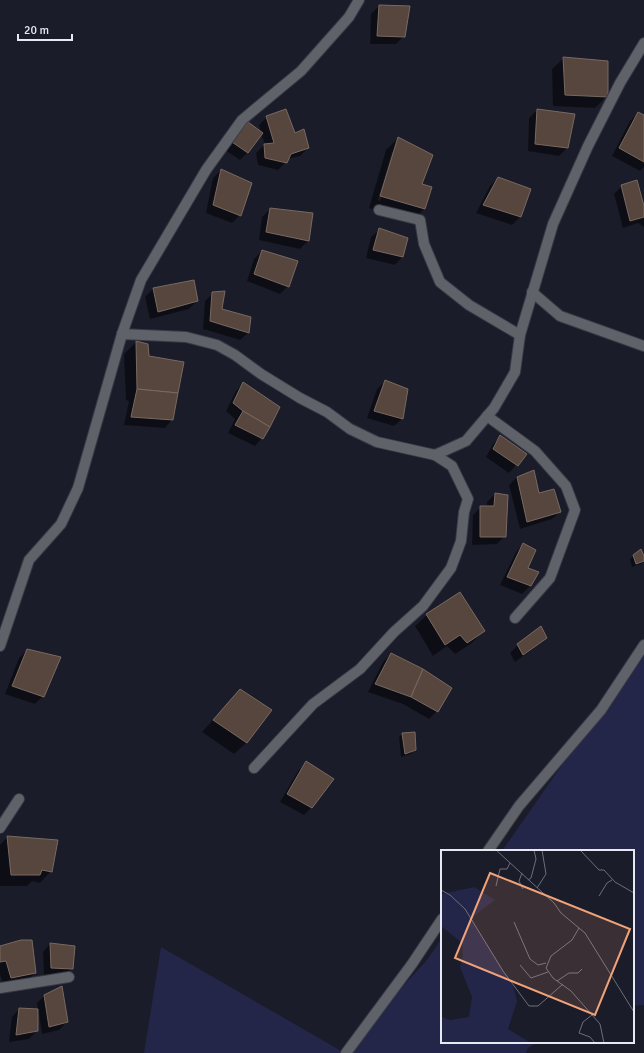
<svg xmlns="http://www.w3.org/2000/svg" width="644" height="1053" font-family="Signika,sans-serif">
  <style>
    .green { fill: #232648 }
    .shadow { fill: #0007; fill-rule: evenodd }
    .building { fill: #56463e; stroke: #796960 }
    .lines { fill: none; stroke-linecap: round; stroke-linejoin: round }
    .minor-casing { stroke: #373945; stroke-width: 12 }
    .tertiary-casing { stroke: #373945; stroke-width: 12 }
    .minor { stroke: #606269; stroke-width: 10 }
    .tertiary { stroke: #606269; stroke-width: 10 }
    .inset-road { fill: none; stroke: #6c6e79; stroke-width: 1 }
    .view { fill: #f0a279; fill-opacity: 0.15; stroke: #f0a279; stroke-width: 2 }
    .inset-edge { fill: none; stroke: #e7e9f2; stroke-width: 2 }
  </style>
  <rect width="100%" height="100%" fill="#1a1c29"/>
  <g class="green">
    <path d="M644 647V1005L633 1006V851H502Z"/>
    <path d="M442 938V1042H538L528 1048 526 1053H144L161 947 343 1052 427 960Z"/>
  </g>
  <g class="shadow">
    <path d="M379 6 404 36 396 44H370L371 14Z"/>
    <path d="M564 58 607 96 595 108 553 106 552 69Z"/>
    <path d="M537 110 574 115 567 148 559 156 528 151 529 118Z"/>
    <path d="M638 113 644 116V167L640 171 612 156 630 121Z"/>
    <path d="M267 117 295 134 308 148 300 156 287 159 286 162 278 170 258 165 256 153 265 144 261 133 247 153 240 160 225 150 248 124 261 133 259 125Z"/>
    <path d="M398 138 420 184 425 208 413 220 369 208 386 150ZM392 152H394L380 201 378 200Z"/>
    <path d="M221 170 240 215 232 223 206 213 213 178Z"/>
    <path d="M498 178 530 189 520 217 512 225 476 213 490 186Z"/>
    <path d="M622 186 644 210V227L638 223 623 228 614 194Z"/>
    <path d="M270 209 312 214 308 241 300 249 259 240 262 217Z"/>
    <path d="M379 230 407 238 402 257 395 265 366 258 371 237Z"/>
    <path d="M262 251 288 286 280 294 247 281 254 259Z"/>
    <path d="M153 289 197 301 189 309 150 319 145 297Z"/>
    <path d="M213 293 221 310 250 317 248 333 240 340 203 329 205 301Z"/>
    <path d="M136 342 147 345 148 357 172 420 165 428 124 425 129 401 126 400 124 354Z"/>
    <path d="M385 381 402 419 394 426 367 418 377 389Z"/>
    <path d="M243 383 262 438 255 446 228 433 235 419 226 411 236 391Z"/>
    <path d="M501 436 526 454 509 473 486 457 493 444Z"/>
    <path d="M517 477 538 494 560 512 552 519 520 529 509 485Z"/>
    <path d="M495 494 505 536 497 544 472 545 473 515 481 507H487V502Z"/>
    <path d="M523 544 527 569 537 573 530 586 522 594 500 585 516 552Z"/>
    <path d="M633 556 644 559V561L641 564 632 567 630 559Z"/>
    <path d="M427 615 483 631 472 643 455 654 447 646 433 656 415 626Z"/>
    <path d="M546 638 538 645 515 662 510 653 518 645Z"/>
    <path d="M27 650 43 696 35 704 5 694 19 658Z"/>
    <path d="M391 654 450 689 437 711 429 719 403 704 368 692 383 662Z"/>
    <path d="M229 702 270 710 246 743 234 754 202 732Z"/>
    <path d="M403 734 415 750 411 754 401 757 399 737Z"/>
    <path d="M306 763 312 807 304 815 280 802 298 771Z"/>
    <path d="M7 837 51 871 40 883 32 881 27 886H0V845Z"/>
    <path d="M50 944 72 968 64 976 44 975 43 952Z"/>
    <path d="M0 947 35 973 27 981 3 985 0 974Z"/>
    <path d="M45 995 67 1022 59 1030 42 1034 39 1014H37V1031L29 1039 9 1042 12 1017 19 1009 38 1010 37 1003Z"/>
  </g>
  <g class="building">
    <path d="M379 5 410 6 405 37 377 36Z"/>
    <path d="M563 57 608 61V97L565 95Z"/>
    <path d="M286 109 295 133 304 129 309 148 291 154 287 163 265 158 264 144 274 143 266 116Z"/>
    <path d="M537 109 575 114 568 148 535 144Z"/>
    <path d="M638 112 644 115V162L619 148Z"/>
    <path d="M248 122 263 133 248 153 232 142Z"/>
    <path d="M398 137 433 155 422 184 432 187 425 209 380 196Z"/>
    <path d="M221 169 252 183 241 216 213 205Z"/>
    <path d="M498 177 531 189 521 217 483 205Z"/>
    <path d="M637 180 644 206V217L630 221 621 185Z"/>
    <path d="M270 208 313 213 309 241 266 232Z"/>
    <path d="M379 228 408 238 403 257 373 250Z"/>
    <path d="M262 250 298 261 289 287 254 274Z"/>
    <path d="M194 280 198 301 158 312 153 288Z"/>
    <path d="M225 291 222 309 251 317 249 333 210 321 212 292Z"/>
    <path d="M136 341 148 344 149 356 184 362 178 393 137 389Z"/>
    <path d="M385 380 408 389 403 419 374 411Z"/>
    <path d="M243 382 280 407 270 427 243 411 233 403Z"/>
    <path d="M137 389 178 393 173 420 131 417Z"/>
    <path d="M243 411 270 427 263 439 235 425Z"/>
    <path d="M500 435 527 454 518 466 493 449Z"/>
    <path d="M534 470 539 493 554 489 561 512 527 522 517 477Z"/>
    <path d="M495 493 508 495 506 537H480V506H494Z"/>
    <path d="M523 543 536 550 528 568 539 572 531 586 507 577Z"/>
    <path d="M641 549 644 556V561L636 564 633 555Z"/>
    <path d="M460 592 485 631 467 643 460 635 445 645 426 614Z"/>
    <path d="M541 626 547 638 523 655 517 644Z"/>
    <path d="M27 649 61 657 44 697 12 686Z"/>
    <path d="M391 653 423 669 411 697 375 684Z"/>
    <path d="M423 669 452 688 438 712 411 697Z"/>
    <path d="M240 689 272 710 247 743 213 720Z"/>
    <path d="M415 732 416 750 405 754 402 733Z"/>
    <path d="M306 761 334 779 312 808 287 794Z"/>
    <path d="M7 836 58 840 52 872 42 870 40 875H11Z"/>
    <path d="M21 940H32L36 973 11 978 6 961 0 962V946Z"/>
    <path d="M50 943 75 946 73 969 51 968Z"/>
    <path d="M62 986 68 1022 49 1027 44 995Z"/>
    <path d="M19 1008 38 1009V1031L16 1035Z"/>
  </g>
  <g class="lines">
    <defs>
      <g id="minor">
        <path d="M379 210 420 220 424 244 440 282 469 305 520 335"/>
        <path d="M532 292 560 316 644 346"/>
        <path d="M487 416 535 451 566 486 575 510 550 578 515 618"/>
        <path d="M0 646 29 560 61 524 78 488 122 334 186 337 217 345 235 355 261 374 300 398 327 412 350 429 377 442 435 455 466 441 494 408 515 372 520 335 553 224 588 146 620 83 644 43"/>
        <path d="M254 768 313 704 360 669 394 632 423 606 451 568 461 541 464 512 468 499 452 466 435 455"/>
        <path d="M0 828 19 799"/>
        <path d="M488 851 519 806 601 710 644 645"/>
        <path d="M0 988 69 977"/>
        <path d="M346 1053 412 964 442 919"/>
      </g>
      <path id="tertiary" d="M122 334 141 280 206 170 242 120 301 71 349 17 359 0"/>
    </defs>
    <use href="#minor" class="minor-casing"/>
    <use href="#tertiary" class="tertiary-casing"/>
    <use href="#minor" class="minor"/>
    <use href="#tertiary" class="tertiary"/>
  </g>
  <g transform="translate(441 850)">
    <rect width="193" height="193" fill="#1a1c29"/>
    <path d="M33 37 54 50 30 68 72 136 76 151 67 179 90 193H0V167L9 170 28 167 31 147 19 117 22 105 21 93 0 76 1 44Z" fill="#232648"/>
    <path class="inset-road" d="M55 0 113 53 120 63 144 83 193 162M139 0 158 20H163L174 32 193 43M81 23 78 31 82 39M87 30 90 28 95 9 93 0M55 36 59 19H66L69 13M96 38 105 24 101 0M0 40 9 45 24 59 62 121 88 156H97L122 134M158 46 166 33 171 30M73 72 89 109 97 115 105 113M138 78 131 90 110 106 105 118 112 128 130 141 159 174 163 193M79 115 90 128 107 122M116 131 128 123H137L141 119M151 165 142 172 138 183 149 187 154 193"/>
    <path class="view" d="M49 23 189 79 154 165 14 108Z"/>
    <rect width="193" height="193" class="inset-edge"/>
  </g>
  <path d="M18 34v6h54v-6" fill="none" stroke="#e7e9f2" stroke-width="2"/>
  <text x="24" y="34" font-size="12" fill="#e7e9f2" stroke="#1a1c29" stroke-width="3" paint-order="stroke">20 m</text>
</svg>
